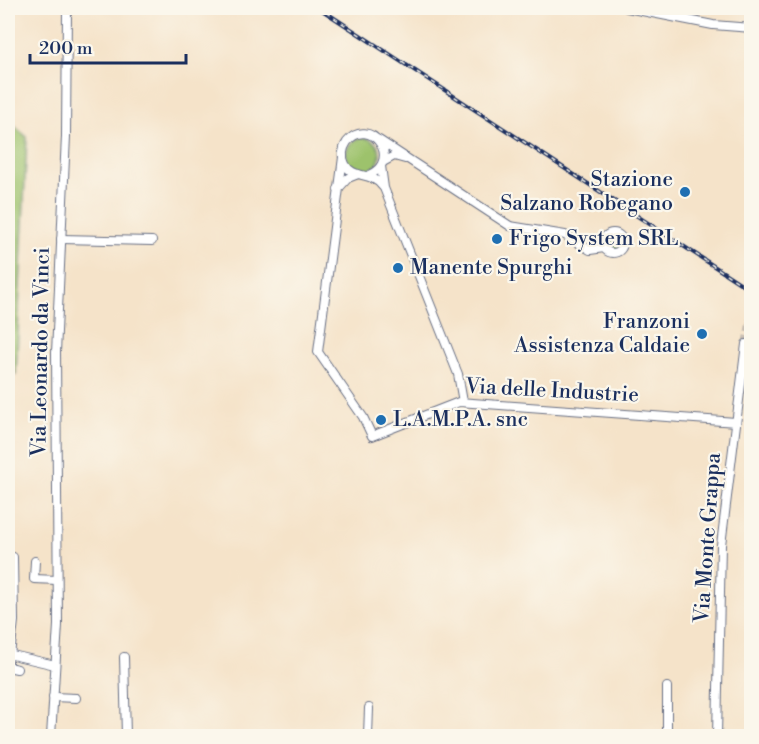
<svg xmlns="http://www.w3.org/2000/svg" width="759" height="744" font-family="'Libre Bodoni',serif">
  <style>
    .green { fill: #9dc26c; stroke: #5c7865; stroke-width: 1.5 }
    .lines { fill: none; stroke-linecap: round; stroke-linejoin: round }
    .minor-tunnel { stroke: #c9bfb4; stroke-width: 8; stroke-dasharray: 8 4; stroke-linecap: butt }
    .minor-casing { stroke: #676e83; stroke-width: 10 }
    .minor { stroke: #fff; stroke-width: 8 }
    .rail-casing { stroke: #1b2f5e; stroke-width: 4 }
    .rail { stroke: #fbf7ec; stroke-width: 1.5; stroke-dasharray: 4.5; stroke-linecap: butt }
    .poi-dot { fill: #1f6fb2; stroke: #fbf7ec; stroke-width: 2 }
    .labels { text-anchor: middle; dominant-baseline: central; stroke-width: 4.5; stroke-linejoin: round; paint-order: stroke }
    .poi-label { font-size: 21px; fill: #1b2f5e; stroke: #fbf7ec; text-anchor: start }
    .street-label { font-size: 21px; fill: #1b2f5e; stroke: #fbf7ec }
  </style>
  <rect width="100%" height="100%" fill="#fbf7ec"/>
  <filter id="ink" filterUnits="userSpaceOnUse"><feTurbulence type="fractalNoise" baseFrequency=".0167" numOctaves="2"/><feDisplacementMap in="SourceGraphic" scale="12" xChannelSelector="R" yChannelSelector="G"/><feConvolveMatrix kernelMatrix="1 2 1 2 8 2 1 2 1" color-interpolation-filters="sRGB"/></filter>
  <filter id="wash" filterUnits="userSpaceOnUse"><feTurbulence type="fractalNoise" baseFrequency=".008" numOctaves="4" result="noise"/><feDisplacementMap in="SourceGraphic" scale="24" xChannelSelector="R" yChannelSelector="G"/><feGaussianBlur stdDeviation="1.35" result="paint"/><feColorMatrix in="noise" values="0 0 0 0 0 0 0 0 0 0 0 0 0 0 0 0 0 1.4 0 .05"/><feComposite in="paint" operator="in"/></filter>
  <g filter="url(#wash)">
    <rect width="100%" height="100%" fill="#f5e3c9"/>
    <g class="green">
      <path d="M8 121 27 137 16 374 8 373Z"/>
      <circle cx="363" cy="155" r="17"/>
      <circle cx="613" cy="243" r="7"/>
    </g>
  </g>
  <g filter="url(#ink)">
    <g class="lines">
      <path class="minor-tunnel" d="M746 344 752 314"/>
      <defs>
        <g id="minor">
          <path d="M627 8 713 25 752 28"/>
          <path d="M379 140 510 226 565 235 590 250 604 248"/>
          <path d="M343 157 318 352 363 417 372 436 459 402 736 422"/>
          <path d="M383 162 394 156 405 159"/>
          <path d="M381 166 384 188 458 374 463 402"/>
          <path d="M369 175C404 160 369 114 347 142 343 148 341 156 345 164 352 179 371 171 382 186"/>
          <path d="M338 189 348 178 358 174"/>
          <circle cx="613" cy="243" r="10"/>
          <path d="M61 239 152 241"/>
          <path d="M35 561 34 579 57 580"/>
          <path d="M8 654 55 665"/>
          <path d="M10 655 14 621 13 557"/>
          <path d="M124 657 126 736"/>
          <path d="M8 664V654"/>
          <path d="M8 667 17 669"/>
          <path d="M53 697 76 698"/>
          <path d="M51 736 58 625 56 353 66 136 67 8"/>
          <path d="M368 736 369 708"/>
          <path d="M667 736V687"/>
          <path d="M717 736 721 545 746 344"/>
        </g>
      </defs>
      <use href="#minor" class="minor-casing"/>
      <use href="#minor" class="minor"/>
      <defs>
        <path id="rail" d="M319 8 752 291"/>
      </defs>
      <use href="#rail" class="rail-casing"/>
      <use href="#rail" class="rail"/>
    </g>
  </g>
  <g class="poi-dot">
    <circle cx="685" cy="192" r="6"/>
    <circle cx="497" cy="239" r="6"/>
    <circle cx="398" cy="268" r="6"/>
    <circle cx="702" cy="334" r="6"/>
    <circle cx="381" cy="420" r="6"/>
  </g>
  <g class="labels">
    <g class="poi-label">
      <text x="673" y="180" text-anchor="end">Stazione<tspan x="673" dy="24">Salzano Robegano</tspan></text>
      <text x="509" y="239">Frigo System SRL</text>
      <text x="410" y="268">Manente Spurghi</text>
      <text x="690" y="322" text-anchor="end">Franzoni<tspan x="690" dy="24">Assistenza Caldaie</tspan></text>
      <text x="393" y="420">L.A.M.P.A. snc</text>
    </g>
    <g class="street-label">
      <text transform="translate(41 352) rotate(-89)">Via Leonardo da Vinci</text>
      <text transform="translate(552 391) rotate(3)">Via delle Industrie</text>
      <text transform="translate(708 538) rotate(-86)">Via Monte Grappa</text>
    </g>
  </g>
  <rect width="759" height="744" fill="none" stroke="#fbf7ec" stroke-width="30"/>
  <path d="M30 54v9h156v-9" fill="none" stroke="#1b2f5e" stroke-width="3"/>
  <text x="39" y="54" font-size="18" fill="#1b2f5e" stroke="#fbf7ec" stroke-width="4.5" paint-order="stroke">200 m</text>
</svg>
